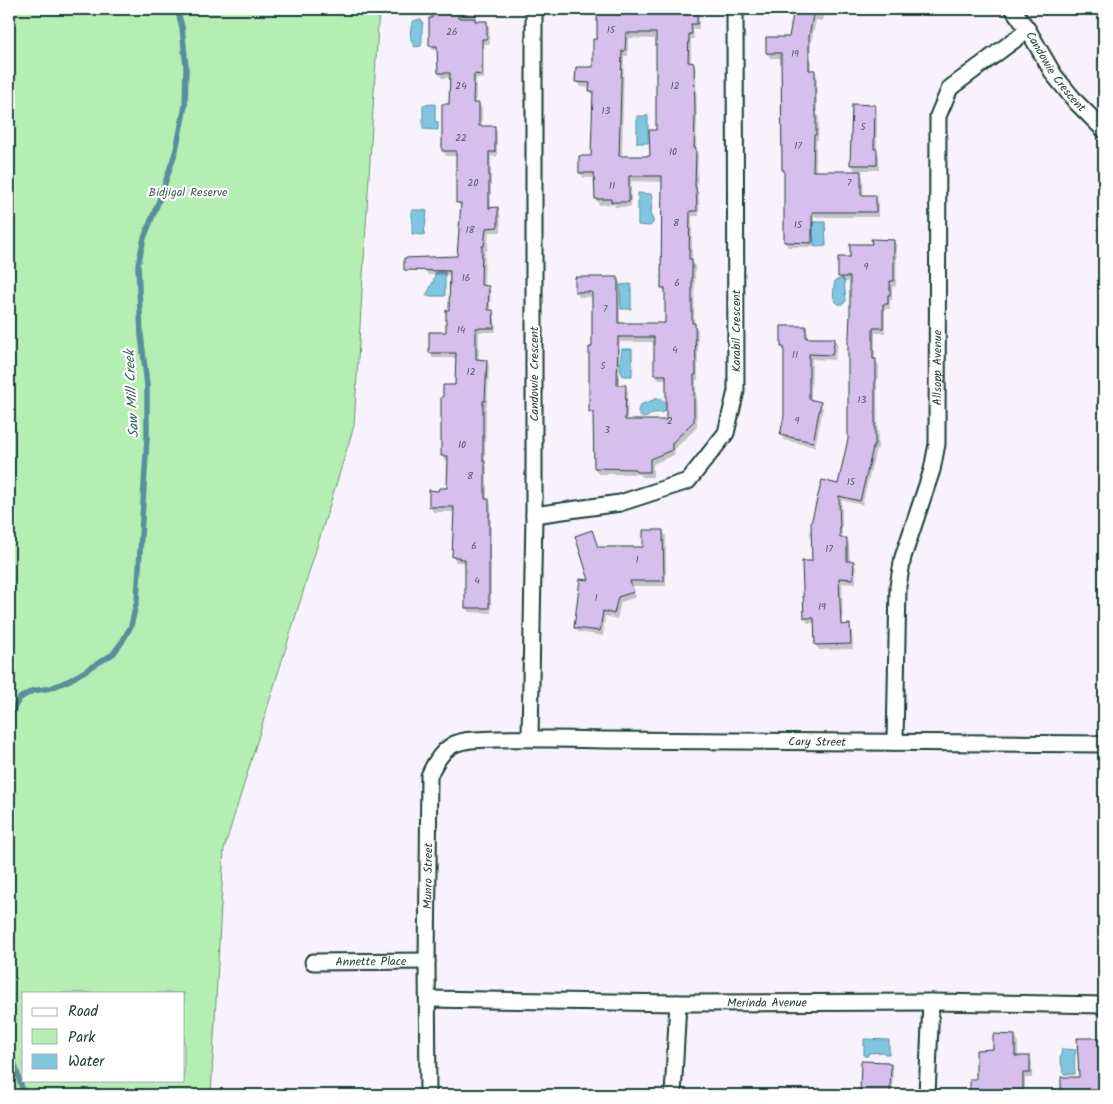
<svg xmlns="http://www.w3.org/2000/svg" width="1113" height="1104" font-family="Kalam,sans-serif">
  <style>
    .green { fill: #b4eeb3; stroke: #6a9674; fill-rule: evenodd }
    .water { fill: #80c6e1; stroke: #598f9c }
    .shadow { fill: #0003; fill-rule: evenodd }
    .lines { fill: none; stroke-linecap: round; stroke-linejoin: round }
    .stream { stroke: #598f9c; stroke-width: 5.5 }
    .building { fill: #d6beed; stroke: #1f3d34; fill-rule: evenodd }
    .minor-casing { stroke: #1f3d34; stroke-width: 19 }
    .minor { stroke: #fff; stroke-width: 15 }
    .labels { text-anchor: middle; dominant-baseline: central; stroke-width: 4.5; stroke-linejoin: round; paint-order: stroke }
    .number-label { font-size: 10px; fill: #4d5d62 }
    .street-label { font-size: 12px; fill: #1f3d34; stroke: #fff }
    .park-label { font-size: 12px; fill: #3d604d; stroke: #fff }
    .water-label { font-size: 14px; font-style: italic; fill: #375f5f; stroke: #fff }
  </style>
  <rect width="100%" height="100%" fill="#f7f2fb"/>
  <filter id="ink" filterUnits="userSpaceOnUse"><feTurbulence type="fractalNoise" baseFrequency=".02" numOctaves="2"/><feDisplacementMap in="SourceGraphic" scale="10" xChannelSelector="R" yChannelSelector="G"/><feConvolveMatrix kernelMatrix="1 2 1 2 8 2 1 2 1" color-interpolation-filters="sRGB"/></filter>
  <g filter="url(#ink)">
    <path class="green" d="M9 9H379L354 426 224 849 211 1095H9ZM24 993H184V1080H24Z"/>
    <g class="water">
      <path d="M416 20H421L423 23C421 30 423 41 421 46L415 47C409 40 410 31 412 22Z"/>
      <path d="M435 104V121L438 122V130L423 129V105Z"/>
      <rect x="637" y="116" width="11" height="27"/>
      <path d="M638 193 651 194 652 196 651 217 653 219V223L650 226 638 225Z"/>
      <path d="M412 210H423L427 211 424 235 412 234Z"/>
      <path d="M813 222H825L826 246 815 247 812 231Z"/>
      <path d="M436 272H445V296H426L433 282Z"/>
      <path d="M842 278 844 280 846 301 843 304H839L835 301C832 296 834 287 835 281Z"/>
      <path d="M631 284V309H621L620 285Z"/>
      <path d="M622 349H632V376H623C618 369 621 358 622 349Z"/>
      <path d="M658 398C664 400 666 402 667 408 663 415 659 412 653 413 647 418 640 421 638 411L640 405Z"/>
      <path d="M864 1039 889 1040V1054H885L883 1052 868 1053V1056H864Z"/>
      <path d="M1062 1049 1076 1050C1073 1059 1075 1065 1075 1074H1064L1060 1059Z"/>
    </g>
    <g class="shadow">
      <path d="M434 9H476L477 22H486L489 27 490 44H484V79L476 78V104H479L482 109V127H494L497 132V157L491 156V209L497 208 500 213 501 232H489L487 251H485L484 287H488L491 292 490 311H492L495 316 496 332H479V361H486L489 366 487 406H486L485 463 487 467V499L491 505V613L469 612 466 607V563H463L462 562H456L454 557 455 512H433L430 507 440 493 448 490 449 461H445L442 456 456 386 457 358H433L430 353 448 333 450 312 451 275H428L425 270 458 257 462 207H461L458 202 457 156H446L443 150 451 106V78H442L439 73 438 50H433L430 45Z"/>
      <path d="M641 9H696L699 14V29H693L694 39H691V64H693L696 70 697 120 696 151 698 155 697 191 699 193V216H692V261L695 266 694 324 698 330V380H696L697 427 675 449 674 455 653 464V477H641L639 474H598L595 468 594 418 591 412 593 349V297H579L576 292 617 278 620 283V324H666V293L663 288V182L631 181V207H615L614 204 599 205 596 199V178H584L580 173 592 157 594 97 591 91V88L580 87 577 82 594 68 598 40 641 13ZM628 38 657 39V131L651 158H622L624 56H628ZM620 342H656V375L659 380H668L667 422 627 421 628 392 625 386H619Z"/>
      <path d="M785 9H825L823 21 816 20 811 43V71H814L817 76V114L819 117 818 140H816V172H856L852 165 874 106 877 112V152L879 156V170H859L863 177 864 196H875L878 201V217H814V247H788L785 242V173L784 170 783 58H770L767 53 790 38 794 16 788 14Z"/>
      <path d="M893 241 897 246 896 286 892 287V300H890V309H885V333H875V360L879 366V379H877L878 449H876L862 505 842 500V539H846L849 544 850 562H853L856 568V584L842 583 843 626H849L852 631 853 649 819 650 816 645 815 623H808L805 618 813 562 838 485 850 440 851 282H843L840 277 851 258 873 245Z"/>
      <path d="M805 327 808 333V339L835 340 838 345 834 360 812 359 811 401 820 403 823 408 815 447 784 440 781 435 785 416V352L782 347Z"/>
      <path d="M663 531 666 536V586H632L636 597 621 602 617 619 605 616 603 636 578 632 575 627 591 582 598 549 644 548Z"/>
      <path d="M1015 1036 1018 1041V1057H1029L1032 1062V1078H1025V1095H972L971 1080H977L994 1050Z"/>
      <path d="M1078 1040H1104V1095H1064L1062 1091V1078H1080Z"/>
      <path d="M862 1062 891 1065 893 1070 892 1095H861Z"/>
    </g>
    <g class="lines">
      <g class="stream">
        <path d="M9 716 20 698 32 691 51 688 70 680 113 654 122 642 131 626 137 600 147 438V385L141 335 138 265 144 238 160 198 176 150 185 106 186 67 182 27 177 9"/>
        <path d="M9 1045 24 1095"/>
      </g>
    </g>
    <g class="building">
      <path d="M432 9H458V18H475V21H487V39H482V75L474 74 473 103H479V126H495V152H489V208L498 207V227L486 228 484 246H482L481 285 489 286 488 310H493L494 328H476V359L487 360 485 401H483V461H485V499H489V608H465V559H459V557H452L454 507H429V490L438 491 439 488H447L448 456H441V397H443V385H455L456 353H429V332H446V310H449L450 271 404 270V258L457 256 461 203H456V151H442V104H449L450 73H438L437 46H429V18H432Z"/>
      <path d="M640 9H697V24H691L692 34H689L688 62 694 63 695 114 694 148H696L695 187H696L697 211H690L689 259H692V323H695L696 375H694V421L672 443V450L650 459V472H636V469L594 468 593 412H589V347H592V292H575V277H618V323H665V288H661L662 176H629V202H611V199H595L594 173H579V156H591L593 91H589L590 83 575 82 576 67H593V39H597V11L640 12ZM626 33H656V130H649L650 156H619L622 51H625ZM618 337H654V375H666V420H625L626 385H617Z"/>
      <path d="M794 9H814L809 37V70H815V111H816V135H814L813 171H861V195H876V212H812V243L784 242V170H782L781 53H766V37H789Z"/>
      <path d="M852 104 875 105 874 149H877V165H850Z"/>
      <path d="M871 239 894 240V281H890V295H888V304H883V328H873V359H876V374H875V444H874L860 501 839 496 840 538H847V561H854L853 579 839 578 841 625 850 624 851 644 815 645 814 618H804L802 561H812L811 523 822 480 838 484 848 439V338H849L850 312V277H838V257H850V244H872Z"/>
      <path d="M781 326H806V338H835L832 355 809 354V399L821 402 813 442 780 435 784 416V347H781Z"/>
      <path d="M592 530 598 547H643V530H663L664 581H630L634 592 618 597 614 614 603 611 600 631 574 628 580 579 589 580 575 536Z"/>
      <path d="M993 1034 1015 1035V1056H1030V1073H1023V1095H970V1079H976V1050L993 1049Z"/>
      <path d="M1077 1038H1104V1091H1097V1095H1081L1080 1092 1061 1091V1077H1079Z"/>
      <path d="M861 1061 888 1062V1064H891L890 1095H860Z"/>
    </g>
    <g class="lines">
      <defs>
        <g id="minor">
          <path id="s1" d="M1013 9 1028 30 1054 75 1076 102 1104 130"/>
          <path d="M534 515 620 503 688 481 726 433 736 391 735 9"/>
          <path d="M530 738 534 515V9"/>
          <path id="s2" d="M895 742 898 586 903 557 932 470 937 444 938 116 950 88 1028 30"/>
          <path id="s3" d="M313 962 427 961"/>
          <path id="s4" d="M428 999 678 1003 931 1002 1104 1005"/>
          <path id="s5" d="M428 1095 427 961 429 776C434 764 440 753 451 746 464 738 482 740 496 739 532 738 568 739 604 740L1104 744"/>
          <path d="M673 1095 678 1003"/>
          <path d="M927 1095 931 1002"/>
        </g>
      </defs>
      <use href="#minor" class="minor-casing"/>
      <use href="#minor" class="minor"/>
    </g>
  </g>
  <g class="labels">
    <g class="number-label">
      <text x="611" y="30">15</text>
      <text x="452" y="32">26</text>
      <text x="795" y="54">19</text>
      <text x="461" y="86">24</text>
      <text x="675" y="86">12</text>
      <text x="606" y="111">13</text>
      <text x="863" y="127">5</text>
      <text x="461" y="138">22</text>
      <text x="798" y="146">17</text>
      <text x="673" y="152">10</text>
      <text x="473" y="183">20</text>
      <text x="849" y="183">7</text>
      <text x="612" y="186">11</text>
      <text x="676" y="223">8</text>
      <text x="798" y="225">15</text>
      <text x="470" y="230">18</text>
      <text x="866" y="267">9</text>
      <text x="466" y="278">16</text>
      <text x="677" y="283">6</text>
      <text x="605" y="309">7</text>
      <text x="461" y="330">14</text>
      <text x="675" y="350">4</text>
      <text x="795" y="355">11</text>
      <text x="603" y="366">5</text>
      <text x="471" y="372">12</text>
      <text x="862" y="400">13</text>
      <text x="670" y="421">2</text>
      <text x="797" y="421">9</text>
      <text x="607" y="430">3</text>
      <text x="462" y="445">10</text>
      <text x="470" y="476">8</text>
      <text x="851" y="482">15</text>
      <text x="474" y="546">6</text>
      <text x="829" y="549">17</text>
      <text x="637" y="560">1</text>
      <text x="477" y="581">4</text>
      <text x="596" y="598">1</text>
      <text x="822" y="607">19</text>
    </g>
    <g class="street-label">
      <text stroke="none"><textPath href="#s1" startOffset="76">Candowie Crescent</textPath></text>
      <text transform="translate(736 331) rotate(-90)">Karabil Crescent</text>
      <text stroke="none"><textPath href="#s2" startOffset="380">Allsopp Avenue</textPath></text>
      <text transform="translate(534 374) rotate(-90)">Candowie Crescent</text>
      <text stroke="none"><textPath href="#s5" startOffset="724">Cary Street</textPath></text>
      <text stroke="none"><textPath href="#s5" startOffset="219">Munro Street</textPath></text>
      <text stroke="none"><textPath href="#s3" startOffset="58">Annette Place</textPath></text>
      <text stroke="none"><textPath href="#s4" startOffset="339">Merinda Avenue</textPath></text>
    </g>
    <g class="park-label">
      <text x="188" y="192">Bidjigal Reserve</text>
    </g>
    <g class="water-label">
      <text transform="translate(132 394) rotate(-93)">Saw Mill Creek</text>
    </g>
  </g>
  <rect width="1113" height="1104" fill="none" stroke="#fff" stroke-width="30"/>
  <rect x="15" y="15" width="1083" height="1074" fill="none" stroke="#1f3d34" stroke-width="2" filter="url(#ink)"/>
  <rect x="22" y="992" width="162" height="90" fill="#ffffff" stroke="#a5b1ae"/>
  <rect x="32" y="1008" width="25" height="8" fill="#ffffff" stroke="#a5b1ae"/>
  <text x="68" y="1016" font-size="15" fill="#1f3d34">Road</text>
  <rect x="32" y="1029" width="25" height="15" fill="#b4eeb3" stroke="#a5b1ae"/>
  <text x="68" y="1042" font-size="15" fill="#1f3d34">Park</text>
  <rect x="32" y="1054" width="25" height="15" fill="#80c6e1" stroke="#a5b1ae"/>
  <text x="68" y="1066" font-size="15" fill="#1f3d34">Water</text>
</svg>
